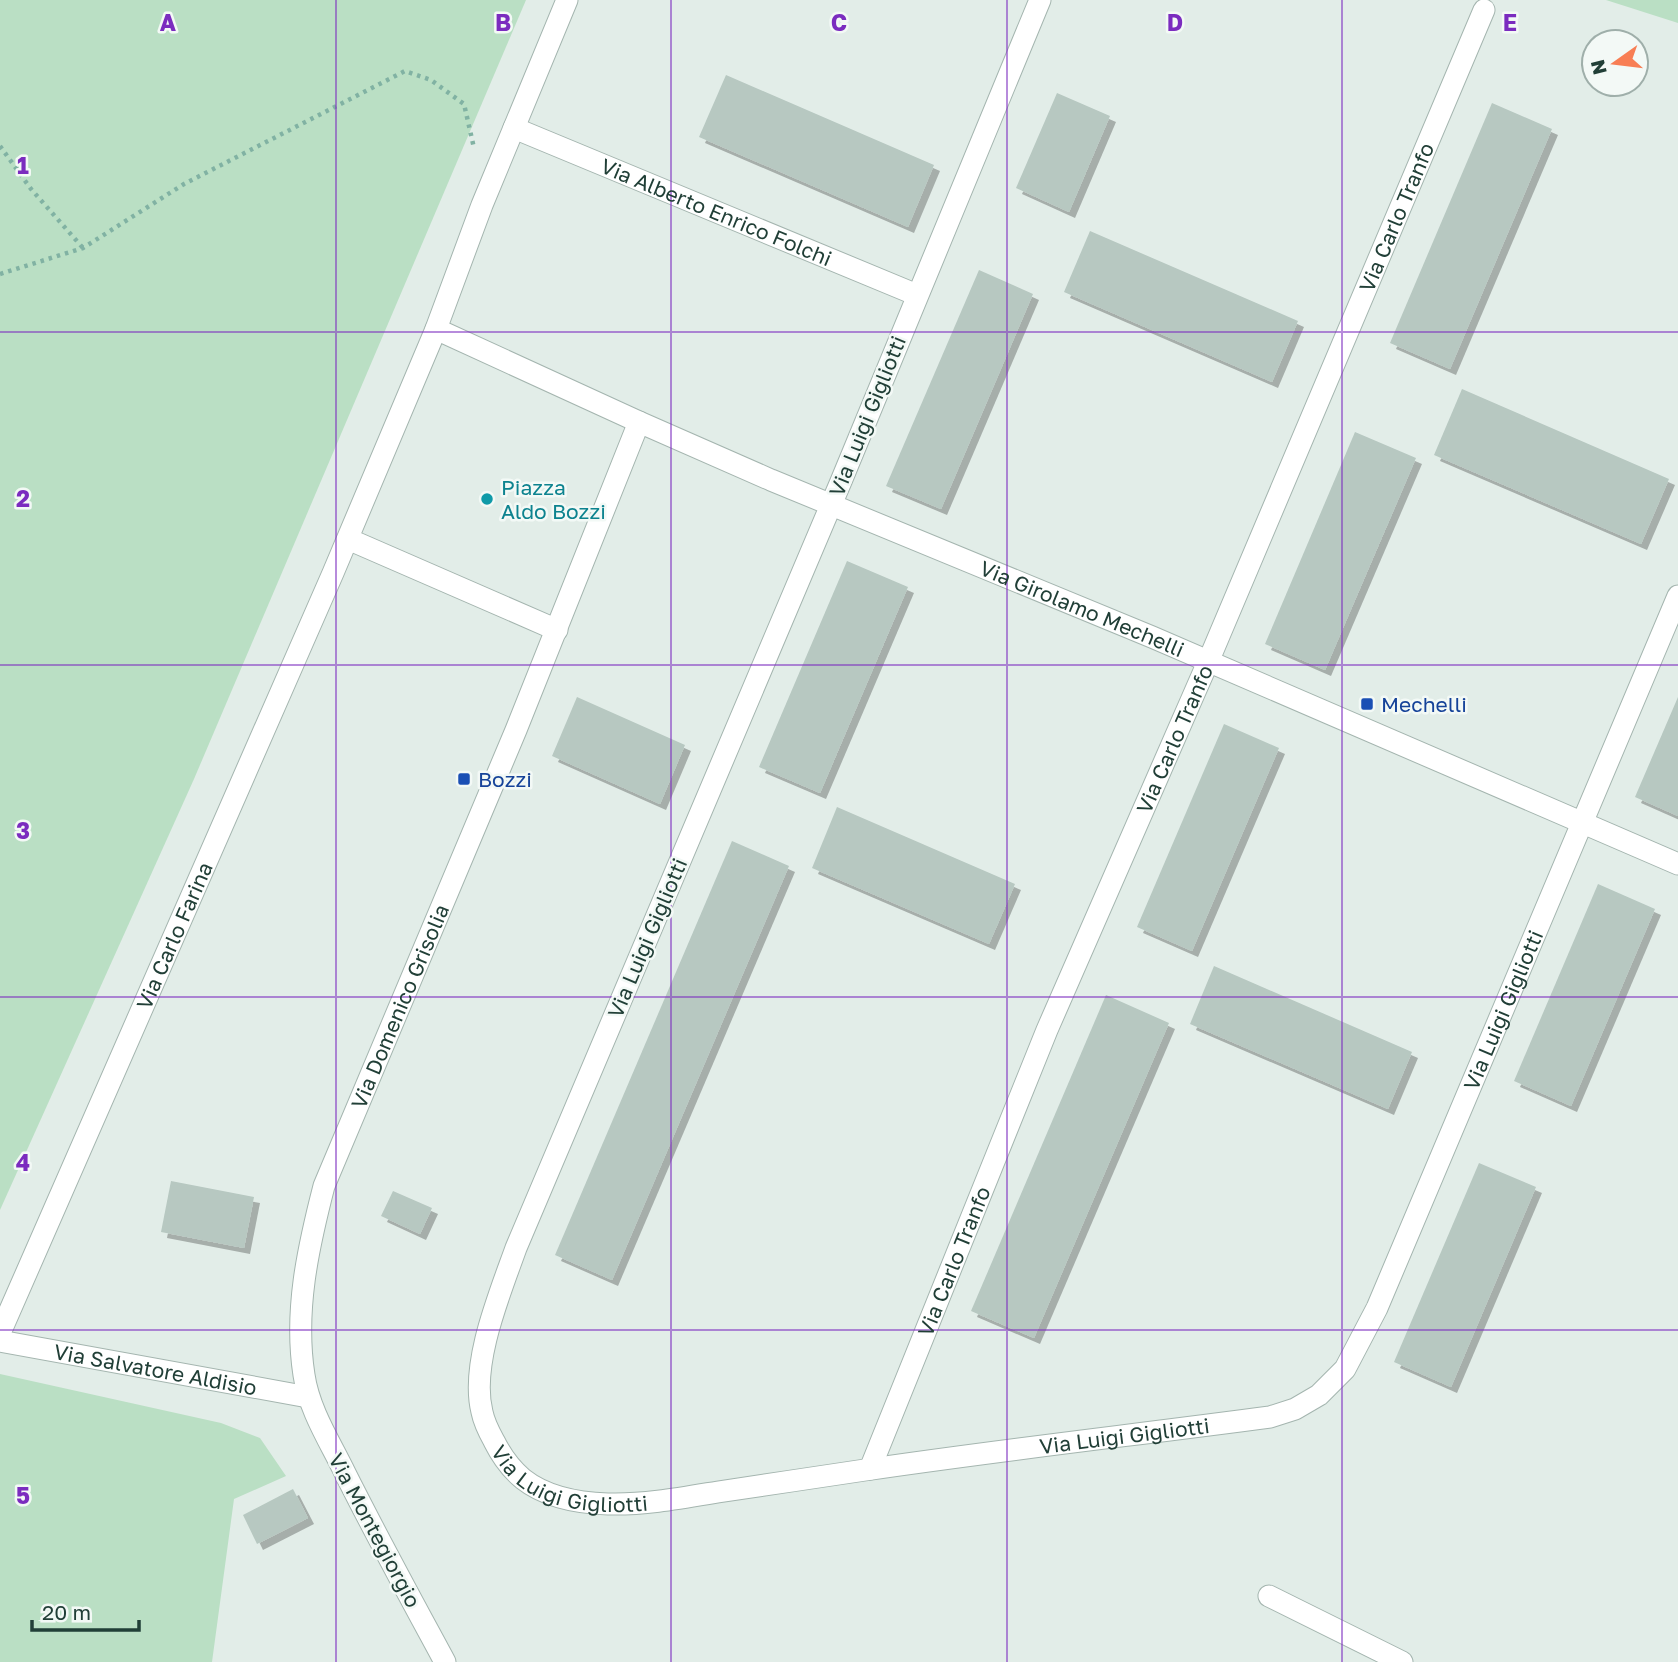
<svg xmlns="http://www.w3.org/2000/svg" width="1678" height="1662" font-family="'Golos Text',sans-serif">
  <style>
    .green { fill: #badfc4 }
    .building { fill: #b7c8c1; filter: url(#shadow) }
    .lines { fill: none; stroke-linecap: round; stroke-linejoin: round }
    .street-casing { stroke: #a4b5af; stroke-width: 23 }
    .path { stroke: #81b2a3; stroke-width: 4.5; stroke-dasharray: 3.5 5; stroke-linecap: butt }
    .street { stroke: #fff; stroke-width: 21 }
    .grid { fill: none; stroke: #7b2cbf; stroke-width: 2; stroke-opacity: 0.55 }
    .culture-dot { fill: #0f9aa8; stroke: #f3f9f6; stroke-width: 2.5 }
    .transit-dot { fill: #1a4fb4; stroke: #f3f9f6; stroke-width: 2.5 }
    .labels { text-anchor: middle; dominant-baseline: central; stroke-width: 5; stroke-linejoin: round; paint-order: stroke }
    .street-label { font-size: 21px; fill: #213f37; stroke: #f3f9f6 }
    .culture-label { font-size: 21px; fill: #0d838f; stroke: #f3f9f6; text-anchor: start }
    .transit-label { font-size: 21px; fill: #164399; stroke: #f3f9f6; text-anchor: start }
    .grid-label { font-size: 23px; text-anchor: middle; font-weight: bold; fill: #7b2cbf; stroke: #f3f9f6; stroke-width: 5; stroke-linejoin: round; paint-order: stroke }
  </style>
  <defs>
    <filter id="shadow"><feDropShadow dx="6" dy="6" stdDeviation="0" flood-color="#0004"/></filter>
  </defs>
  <rect width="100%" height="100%" fill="#e2ede8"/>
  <g class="green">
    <path d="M0 0H526L194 779 0 1210Z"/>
    <path d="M1606 0H1678V23Z"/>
    <path d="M0 1374 221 1423 260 1438 286 1476 234 1499 212 1662H0Z"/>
  </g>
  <g class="building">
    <path d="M726 75 934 165 908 227 699 137Z"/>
    <path d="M1057 93 1110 116 1069 212 1016 188Z"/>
    <path d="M1492 103 1552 129 1450 369 1390 343Z"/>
    <path d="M1090 231 1298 321 1272 382 1064 292Z"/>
    <path d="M979 270 1033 294 941 509 886 486Z"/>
    <path d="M1462 389 1669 479 1641 544 1434 455Z"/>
    <path d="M1355 432 1416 458 1325 670 1265 644Z"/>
    <path d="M847 561 908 587 820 793 759 767Z"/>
    <path d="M577 697 685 745 660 804 552 756Z"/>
    <path d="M1678 697V816L1635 797Z"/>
    <path d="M1224 724 1279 748 1192 951 1137 927Z"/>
    <path d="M837 807 1015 884 989 944 812 868Z"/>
    <path d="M732 841 789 866 612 1280 555 1255Z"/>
    <path d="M1598 884 1655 909 1571 1106 1514 1081Z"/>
    <path d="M1214 966 1412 1052 1388 1109 1190 1024Z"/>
    <path d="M1106 995 1169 1023 1034 1338 971 1311Z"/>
    <path d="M1479 1163 1536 1187 1451 1387 1394 1362Z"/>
    <path d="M171 1181 254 1197 244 1248 161 1232Z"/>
    <path d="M393 1191 432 1208 420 1234 381 1216Z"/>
    <path d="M293 1489 308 1518 257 1544 243 1515Z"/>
  </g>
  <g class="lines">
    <defs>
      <g id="street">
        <path id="s1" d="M1040 0 842 479 516 1248C500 1293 470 1364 482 1412 484 1422 489 1432 494 1441 501 1455 511 1469 523 1479 547 1498 578 1503 608 1504 645 1505 682 1498 718 1492 767 1485 816 1477 865 1470 1000 1450 1135 1435 1270 1417L1295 1409 1319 1395 1345 1369 1377 1308 1678 596"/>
        <path id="s2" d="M514 128 917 295"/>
        <path id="s3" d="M436 329 639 422 771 480 1152 637 1678 864"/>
        <path d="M348 539 557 630"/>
        <path id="s4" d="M0 1333 333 573 436 329 482 205 567 0"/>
        <path id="s5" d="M0 1341 308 1397"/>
        <path id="s6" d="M870 1469 1047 1030 1208 662 1484 10"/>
        <path d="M1269 1596 1402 1662"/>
        <path id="s7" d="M445 1662C411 1599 377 1537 345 1473 330 1442 309 1410 304 1375 294 1311 308 1248 324 1186L516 730 639 422"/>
      </g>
    </defs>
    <use href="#street" class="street-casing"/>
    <g class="path">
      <path d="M0 146 31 189 83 248"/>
      <path d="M0 274 83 248 184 184 405 71 431 80 464 104 474 148"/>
    </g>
    <use href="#street" class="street"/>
  </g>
  <path class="grid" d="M336 0V1662M671 0V1662M1007 0V1662M1342 0V1662M0 332H1678M0 665H1678M0 997H1678M0 1330H1678"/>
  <circle class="culture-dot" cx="487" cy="499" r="7"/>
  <g class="transit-dot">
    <rect x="1360" y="697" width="14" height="14" rx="3.5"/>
    <rect x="457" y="772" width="14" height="14" rx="3.5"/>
  </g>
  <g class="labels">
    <g class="street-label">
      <text stroke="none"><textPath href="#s2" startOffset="219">Via Alberto Enrico Folchi</textPath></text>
      <text stroke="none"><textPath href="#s6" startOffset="1358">Via Carlo Tranfo</textPath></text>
      <text transform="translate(867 416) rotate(-68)">Via Luigi Gigliotti</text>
      <text stroke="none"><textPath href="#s3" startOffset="704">Via Girolamo Mechelli</textPath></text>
      <text stroke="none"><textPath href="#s6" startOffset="791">Via Carlo Tranfo</textPath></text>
      <text stroke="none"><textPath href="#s4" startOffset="434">Via Carlo Farina</textPath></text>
      <text transform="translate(647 938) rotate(-67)">Via Luigi Gigliotti</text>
      <text stroke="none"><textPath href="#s7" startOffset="707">Via Domenico Grisolia</textPath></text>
      <text stroke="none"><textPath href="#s1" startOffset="2844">Via Luigi Gigliotti</textPath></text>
      <text stroke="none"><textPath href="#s6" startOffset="224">Via Carlo Tranfo</textPath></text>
      <text stroke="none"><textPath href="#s5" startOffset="158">Via Salvatore Aldisio</textPath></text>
      <text stroke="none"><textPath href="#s1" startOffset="2214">Via Luigi Gigliotti</textPath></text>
      <text stroke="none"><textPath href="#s1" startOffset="1647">Via Luigi Gigliotti</textPath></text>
      <text transform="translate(375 1530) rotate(62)">Via Montegiorgio</text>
    </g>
    <g class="culture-label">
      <text x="501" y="487">Piazza<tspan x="501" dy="24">Aldo Bozzi</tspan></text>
    </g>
    <g class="transit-label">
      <text x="1381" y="704">Mechelli</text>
      <text x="478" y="779">Bozzi</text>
    </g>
  </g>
  <g class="grid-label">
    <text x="168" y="31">A</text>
    <text x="503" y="31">B</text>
    <text x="839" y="31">C</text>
    <text x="1175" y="31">D</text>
    <text x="1510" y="31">E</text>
    <text x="23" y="174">1</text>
    <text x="23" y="507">2</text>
    <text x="23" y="839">3</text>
    <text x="23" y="1171">4</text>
    <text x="23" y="1504">5</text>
  </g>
  <g transform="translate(1615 63) rotate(256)"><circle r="33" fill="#f3f9f6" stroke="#9fafaa" stroke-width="2"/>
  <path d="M0-5L12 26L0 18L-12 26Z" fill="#f87e54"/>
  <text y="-10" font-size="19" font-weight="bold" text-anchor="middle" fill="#213f37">N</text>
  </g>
  <path d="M32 1620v10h107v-10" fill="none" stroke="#213f37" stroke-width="3.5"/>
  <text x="42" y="1620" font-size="21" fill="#213f37" stroke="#f3f9f6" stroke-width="5" paint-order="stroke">20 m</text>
</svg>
